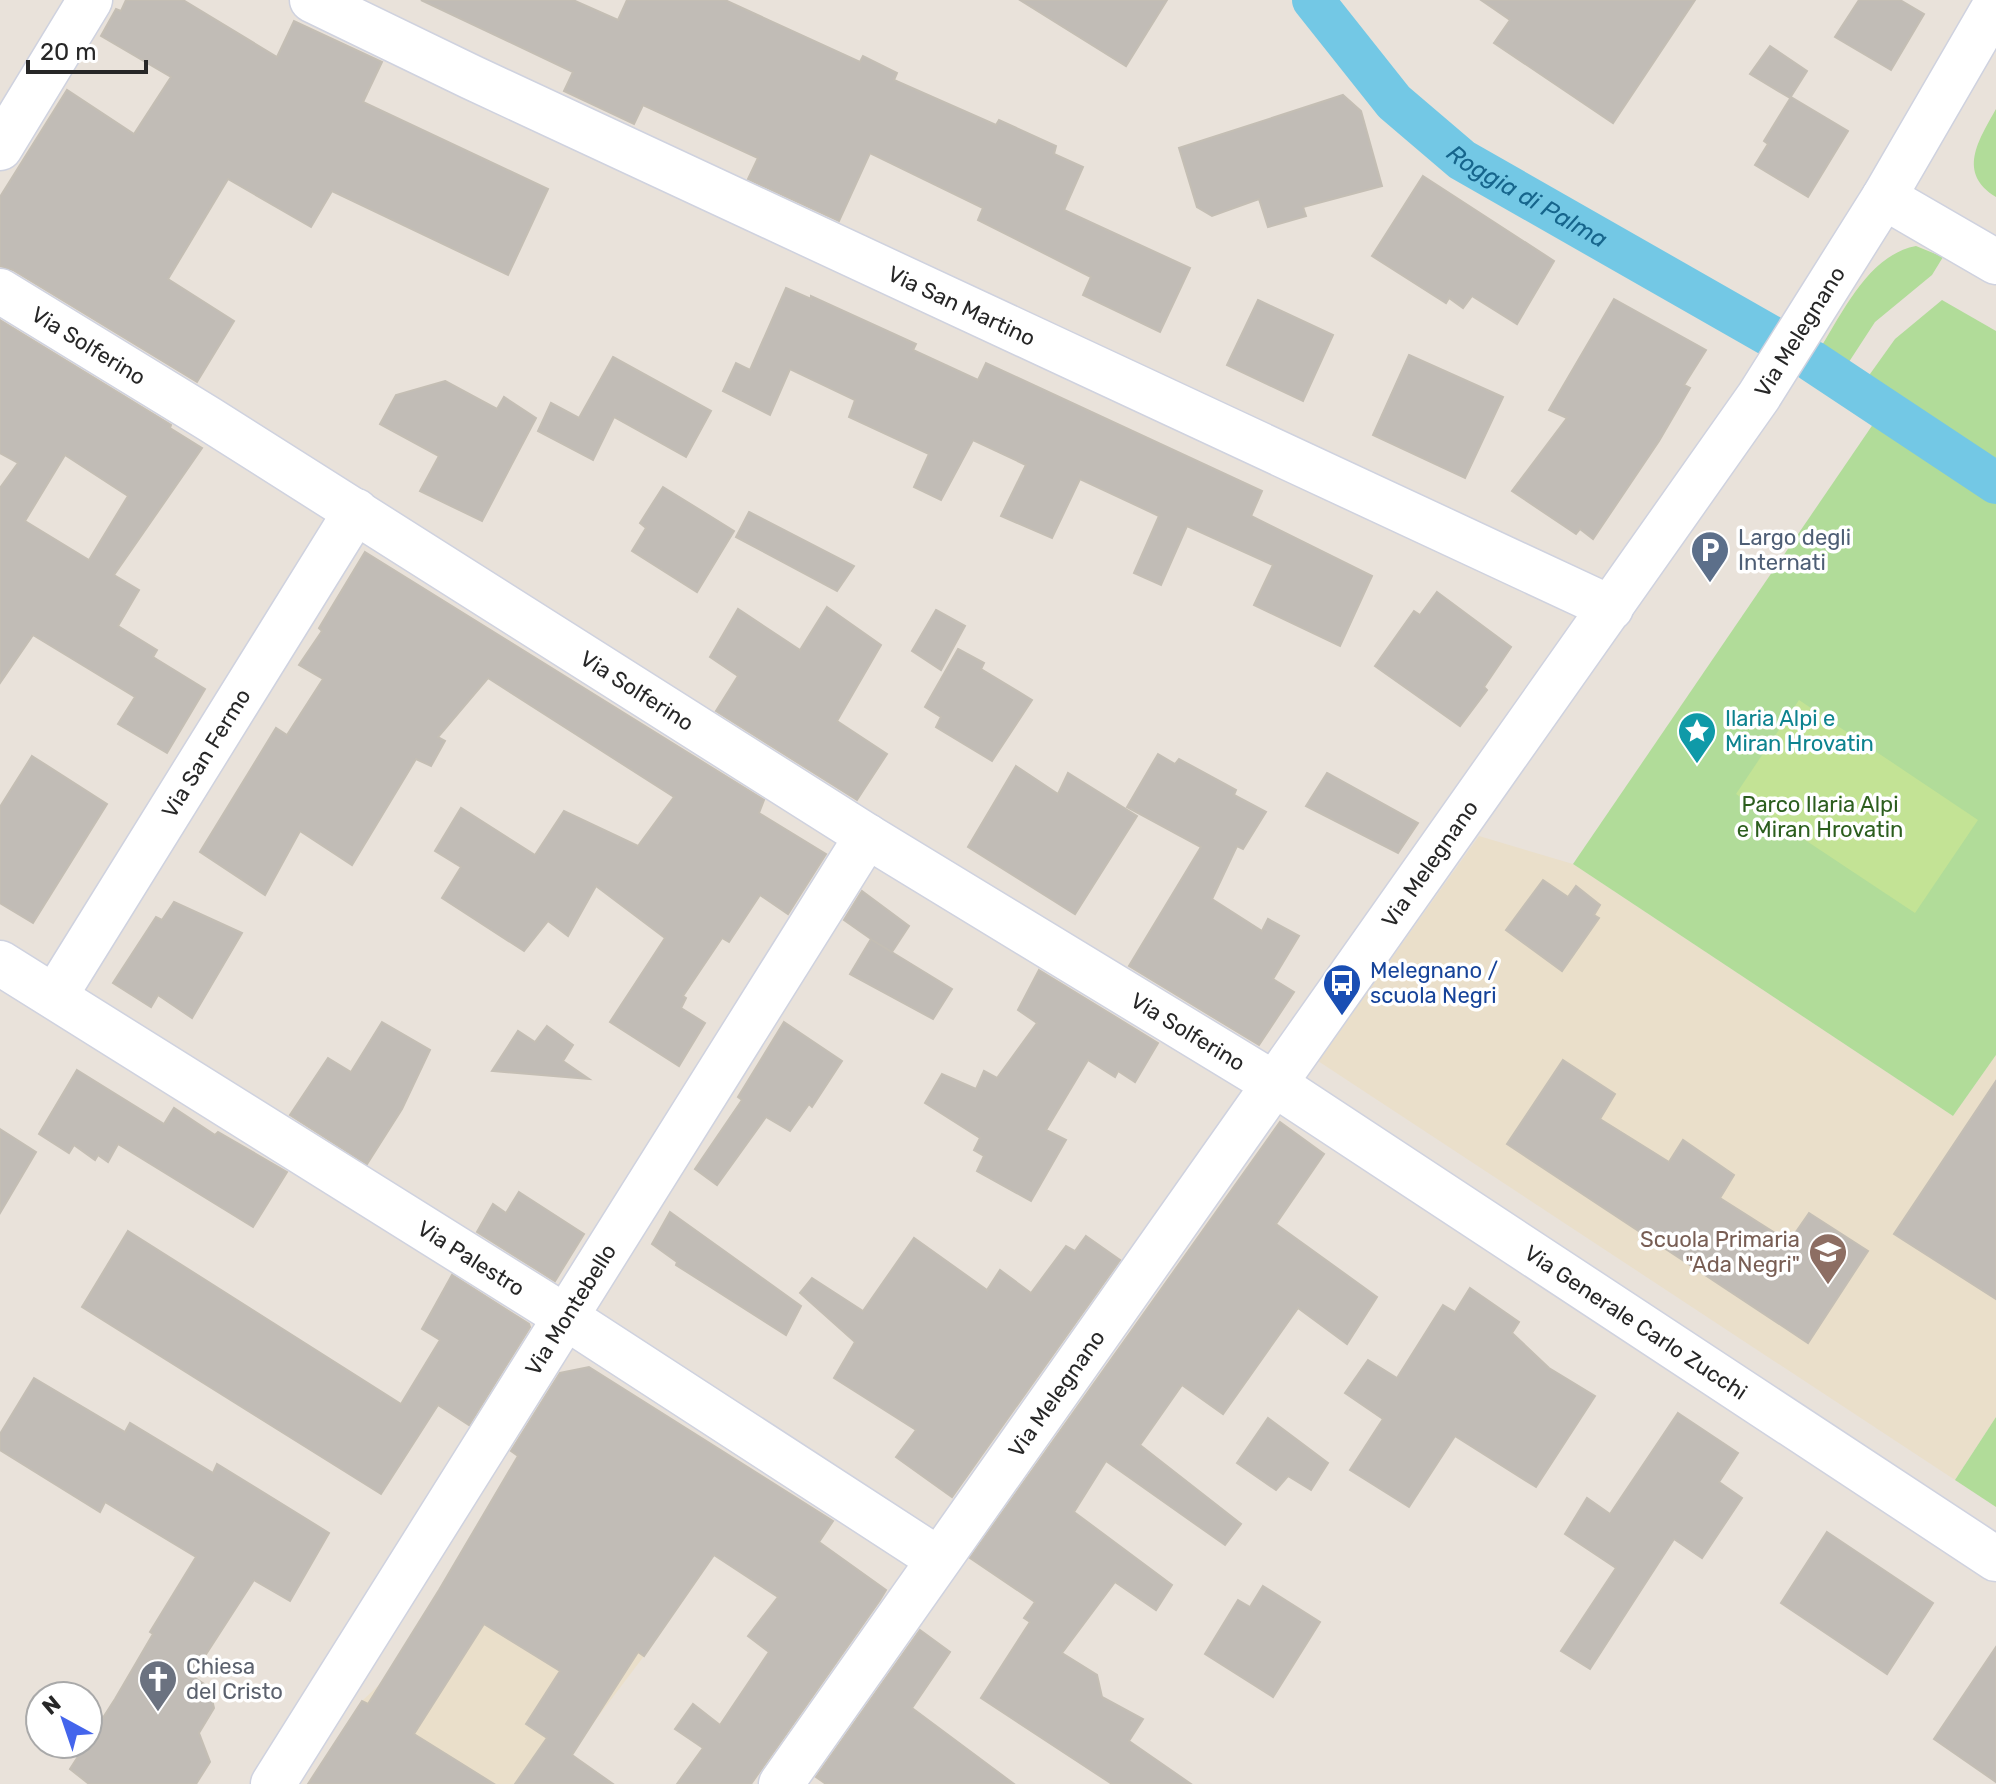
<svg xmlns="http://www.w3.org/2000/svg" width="1996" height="1784" font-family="Rubik,sans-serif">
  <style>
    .education { fill: #eadfca }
    .green { fill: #b1dc99 }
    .pitch { fill: #c3e395 }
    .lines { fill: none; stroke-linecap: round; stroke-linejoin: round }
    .canal { stroke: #73c8e5; stroke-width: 42 }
    .building { fill: #c1bcb6; stroke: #c4beb4; stroke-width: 2; fill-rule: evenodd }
    .minor-casing { stroke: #cfd2df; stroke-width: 47 }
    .minor { stroke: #fff; stroke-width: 44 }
    .labels { text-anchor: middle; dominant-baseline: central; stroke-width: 7; stroke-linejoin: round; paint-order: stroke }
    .street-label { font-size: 22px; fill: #272727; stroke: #fff }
    .service-label { font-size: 22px; fill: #4e5e75; stroke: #fff; text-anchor: start }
    .culture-label { font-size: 22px; fill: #0d838f; stroke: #fff; text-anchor: start }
    .park-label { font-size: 22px; fill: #2c5e1e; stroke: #fff }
    .transit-label { font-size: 22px; fill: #164399; stroke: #fff; text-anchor: start }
    .education-label { font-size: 22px; fill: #785e54; stroke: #fff; text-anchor: end }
    .worship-label { font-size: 22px; fill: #5b616d; stroke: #fff; text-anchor: start }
    .water-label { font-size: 24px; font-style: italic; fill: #16658c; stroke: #fff }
  </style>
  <rect width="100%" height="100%" fill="#e9e2da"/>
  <g class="education">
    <path d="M1479 836 1573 864 1953 1116 1996 1055V1417L1955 1480 1318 1061Z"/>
    <path d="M466 1546 644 1656 547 1784H494L362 1701 382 1682Z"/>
  </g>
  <g class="green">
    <path d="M1996 109V197C1957 173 1978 141 1996 109Z"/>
    <path d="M1916 246 1943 257 1932 275 1875 322 1845 368 1818 352C1842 314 1868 255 1916 246Z"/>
    <path d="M1942 300 1996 331V461L1865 381 1895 339Z"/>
    <path d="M1880 414 1996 495V1055L1953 1116 1573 864Z"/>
    <path d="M1996 1417V1507L1955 1480Z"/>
  </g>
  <path class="pitch" d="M1799 700 1978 820 1915 913 1736 794Z"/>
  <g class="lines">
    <g class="canal">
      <path id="s1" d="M1313 0 1394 102 1462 160 1781 342"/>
      <path d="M1812 361 1996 483"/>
    </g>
  </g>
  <g class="building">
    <path d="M126 0H183L277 57 294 21 382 62 363 102 548 189 508 275 332 191 311 227 228 179 168 279 234 321 197 382 13 270 0 266V197L67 90 134 134 171 77 101 36 116 9 121 11Z"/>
    <path d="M421 0H573L618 20 627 0H725L860 62 863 56 897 73 894 80 996 125 999 120 1056 146 1054 154 1083 167 1064 210 1190 268 1160 332 1083 295 1091 277 978 220 983 208 870 153 839 221 748 179 758 158 643 105 634 124 564 91 573 72Z"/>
    <path d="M1020 0H1167L1126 66Z"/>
    <path d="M1481 0H1695L1613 123 1494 43 1510 20Z"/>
    <path d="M1859 0H1900L1924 14 1891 70 1835 37Z"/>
    <path d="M1770 46 1807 71 1790 98 1750 74Z"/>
    <path d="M1343 95 1361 111 1382 186 1303 207 1306 216 1268 227 1259 199 1212 216 1197 207 1179 148Z"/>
    <path d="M1791 97 1848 131 1808 197 1755 165 1768 144 1764 141Z"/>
    <path d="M1423 176 1554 261 1517 324 1472 296 1463 308 1449 298 1446 303 1372 256Z"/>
    <path d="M786 288 811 299V296L916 344 913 350 978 380 986 363 1262 491 1251 516 1372 576 1340 646 1254 605 1273 565 1187 526 1161 585 1134 573 1159 516 1080 479 1052 538 1001 516 1026 465 973 440 941 500 914 487 929 454 849 417 855 400 790 369 770 415 723 391 736 363 750 370Z"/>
    <path d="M1614 299 1706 350 1684 385 1690 388 1659 441 1593 539 1580 529 1576 534 1512 491 1567 418 1549 410Z"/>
    <path d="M1258 300 1333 335 1303 401 1227 365Z"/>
    <path d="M0 320 171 425 170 428 202 448 114 575 139 590 118 626 157 650 153 657 205 689 167 753 118 724 135 697 33 635 0 683V488L18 463 0 453ZM65 455 128 496 89 560 25 521Z"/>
    <path d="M1409 355 1503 397 1465 478 1373 435Z"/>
    <path d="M613 357 711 411 686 457 614 417 593 460 538 431 551 403 579 418Z"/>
    <path d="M445 381 497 409 504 397 536 418 482 521 420 491 439 456 380 424 396 395Z"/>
    <path d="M663 487 734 531 697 592 632 551 646 528 640 523Z"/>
    <path d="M749 512 854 566 837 591 736 537Z"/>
    <path d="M365 552 764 800 759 813 826 854 788 914 760 895 729 942 722 938 683 996 686 998 681 1008 705 1023 679 1066 610 1022 665 938 596 886 568 936 548 921 524 951 442 898 461 867 435 851 461 808 535 855 564 811 638 846 674 797 488 678 438 737 445 741 431 766 416 759 352 865 300 831 265 895 200 852 276 728 287 735 323 679 299 665 322 631 319 628Z"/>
    <path d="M1437 592 1511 647 1484 687 1487 690 1460 726 1375 666 1414 611 1420 615Z"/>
    <path d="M827 607 881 645 837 721 887 754 857 800 716 711 738 676 710 657 738 609 800 650Z"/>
    <path d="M936 610 965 626 941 670 912 651Z"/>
    <path d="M958 649 984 663 981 669 1032 700 992 761 936 727 941 717 925 707Z"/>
    <path d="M1158 754 1175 764 1179 759 1236 790 1234 795 1266 812 1243 849 1237 846 1212 899 1262 931 1268 919 1299 936 1273 979 1294 992 1259 1045 1129 966 1201 847 1127 807Z"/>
    <path d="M32 756 107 804 33 923 0 903V807Z"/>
    <path d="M1016 766 1058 794 1068 773 1137 816 1075 914 968 847Z"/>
    <path d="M1327 773 1418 823 1398 853 1306 806Z"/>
    <path d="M1543 880 1568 897 1576 886 1600 905 1594 915 1599 918 1562 971 1506 930Z"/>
    <path d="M862 891 909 926 892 952 872 940 952 989 933 1019 850 974 871 939 844 920Z"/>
    <path d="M174 902 242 933 192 1018 158 995 151 1007 113 983 156 917 162 920Z"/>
    <path d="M1039 970 1158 1043 1135 1082 1118 1071 1115 1077 1088 1060 1046 1130 1066 1140 1031 1201 977 1171 984 1156 974 1150 980 1138 925 1103 942 1074 976 1089 984 1071 997 1078 1037 1023 1018 1010Z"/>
    <path d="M382 1022 430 1050 402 1109 367 1164 290 1115 328 1058 351 1072Z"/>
    <path d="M784 1022 842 1061 812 1107 809 1104 790 1131 766 1117 717 1185 695 1169 742 1100 738 1097Z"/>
    <path d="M547 1026 573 1045 563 1061 589 1079 492 1071 518 1031 535 1042Z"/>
    <path d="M1563 1060 1615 1094 1600 1119 1669 1162 1683 1140 1734 1175 1720 1198 1789 1242 1809 1213 1868 1251 1808 1343 1507 1144Z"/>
    <path d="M77 1070 164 1124 174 1108 215 1135 218 1132 287 1172 253 1227 118 1144 108 1162 98 1155 95 1160 74 1145 69 1153 39 1134Z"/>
    <path d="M1996 1081V1299L1894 1234Z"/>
    <path d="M1280 1122 1324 1154 1276 1224 1377 1297 1347 1344 1298 1308 1223 1414 1182 1385 1140 1445 1241 1524 1225 1545 1106 1461 1074 1512 1172 1585 1156 1610 1115 1582 1062 1653 1097 1675 1102 1697 1143 1719 1129 1741 1191 1784H1112L981 1698 1030 1622 1024 1618 1035 1602 970 1558Z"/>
    <path d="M0 1129 36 1152 0 1213Z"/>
    <path d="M519 1192 584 1234 555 1281 477 1232 493 1204 506 1213Z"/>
    <path d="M670 1212 801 1306 786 1335 676 1265 677 1262 652 1244Z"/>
    <path d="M128 1231 401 1404 440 1340 422 1329 452 1275 529 1324 530 1327 469 1425 438 1405 381 1494 82 1307Z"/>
    <path d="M1086 1236 1120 1260 952 1497 896 1457 916 1430 834 1378 855 1342 800 1293 812 1278 863 1311 914 1238 987 1290 1000 1270 1031 1293 1066 1246 1075 1251Z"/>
    <path d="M1470 1288 1519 1322 1512 1333 1549 1368 1595 1396 1536 1487 1455 1436 1409 1507 1350 1470 1383 1419 1345 1393 1368 1360 1397 1378 1443 1305 1455 1312Z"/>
    <path d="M589 1367 833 1521 819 1542 886 1590 880 1600 751 1784H677L703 1748 675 1729 693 1704 720 1725 769 1652 748 1636 778 1597 714 1555 644 1656 638 1652 572 1755 613 1784H515L547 1738 526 1724 560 1671 484 1624 414 1734 494 1784H308L362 1701 368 1704 439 1590 518 1456 511 1451 560 1373Z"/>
    <path d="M34 1378 125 1432 130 1423 213 1473 217 1464 329 1533 290 1601 254 1580 192 1676 209 1687 214 1708 199 1733 210 1762 196 1784H89L70 1769 115 1699 153 1634 150 1632 196 1557 105 1502 100 1512 0 1450V1434Z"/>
    <path d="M1678 1413 1738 1453 1719 1482 1742 1498 1702 1558 1674 1539 1590 1669 1561 1651 1616 1568 1565 1534 1587 1498 1610 1514Z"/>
    <path d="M1268 1418 1328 1463 1311 1490 1288 1476 1276 1490 1237 1463Z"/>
    <path d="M1827 1532 1933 1603 1887 1674 1781 1603Z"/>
    <path d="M1263 1586 1320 1622 1273 1697 1205 1654 1238 1600 1250 1607Z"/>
    <path d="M920 1630 950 1652 912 1708 1014 1784H826L816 1777Z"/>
    <path d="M1996 1647V1782L1934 1739Z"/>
  </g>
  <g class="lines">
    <defs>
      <g id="minor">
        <path id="s2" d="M312 0 471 77 1611 608"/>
        <path d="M0 148 90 0"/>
        <path d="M1884 197 1996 262"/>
        <path id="s3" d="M0 291 209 419 867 836 1276 1085 1996 1559"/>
        <path id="s4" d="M0 963 564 1316 938 1559"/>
        <path id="s5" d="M55 996 356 511"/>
        <path id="s6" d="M273 1784 867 836"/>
        <path id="s7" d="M781 1784 1759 396 1884 197 1996 4"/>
      </g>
    </defs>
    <use href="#minor" class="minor-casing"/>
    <use href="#minor" class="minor"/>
  </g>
  <defs>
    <symbol id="parking-pin" viewBox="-11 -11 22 30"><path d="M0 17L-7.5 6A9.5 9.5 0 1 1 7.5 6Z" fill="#5c6f8a" stroke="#fff"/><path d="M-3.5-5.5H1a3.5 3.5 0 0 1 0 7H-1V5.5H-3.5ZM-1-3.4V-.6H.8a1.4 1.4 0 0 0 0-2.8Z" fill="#fff"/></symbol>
    <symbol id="sight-pin" viewBox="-11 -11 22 30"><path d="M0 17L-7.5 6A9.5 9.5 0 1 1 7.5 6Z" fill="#0f9aa8" stroke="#fff"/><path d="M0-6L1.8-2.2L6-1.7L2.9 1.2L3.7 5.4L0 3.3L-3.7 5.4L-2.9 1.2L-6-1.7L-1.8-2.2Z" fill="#fff"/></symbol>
    <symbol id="bus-pin" viewBox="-11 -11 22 30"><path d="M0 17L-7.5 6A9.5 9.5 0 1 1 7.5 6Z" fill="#1a4fb4" stroke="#fff"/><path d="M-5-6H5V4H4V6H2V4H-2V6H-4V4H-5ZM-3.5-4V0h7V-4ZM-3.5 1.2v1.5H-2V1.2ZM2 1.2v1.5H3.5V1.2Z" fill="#fff"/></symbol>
    <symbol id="school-pin" viewBox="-11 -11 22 30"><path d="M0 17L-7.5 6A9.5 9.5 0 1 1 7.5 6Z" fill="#8d6e63" stroke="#fff"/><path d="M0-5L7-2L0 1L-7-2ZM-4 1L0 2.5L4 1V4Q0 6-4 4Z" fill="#fff"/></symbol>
    <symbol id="church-pin" viewBox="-11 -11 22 30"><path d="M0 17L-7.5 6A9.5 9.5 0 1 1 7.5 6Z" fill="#6b7280" stroke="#fff"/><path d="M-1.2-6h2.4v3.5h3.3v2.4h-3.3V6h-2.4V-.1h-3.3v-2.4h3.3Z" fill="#fff"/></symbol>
  </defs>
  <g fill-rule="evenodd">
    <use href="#parking-pin" x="1688" y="528" width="44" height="60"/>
    <use href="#sight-pin" x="1675" y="709" width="44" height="60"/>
    <use href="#bus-pin" x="1320" y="961" width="44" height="60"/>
    <use href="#school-pin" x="1806" y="1230" width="44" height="60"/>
    <use href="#church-pin" x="136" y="1657" width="44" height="60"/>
  </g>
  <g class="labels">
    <g class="street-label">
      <text stroke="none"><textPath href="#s2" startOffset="718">Via San Martino</textPath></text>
      <text stroke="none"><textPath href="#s7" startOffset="1774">Via Melegnano</textPath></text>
      <text stroke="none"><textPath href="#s3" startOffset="104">Via Solferino</textPath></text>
      <text stroke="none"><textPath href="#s3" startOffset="752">Via Solferino</textPath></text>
      <text stroke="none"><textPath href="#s5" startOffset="286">Via San Fermo</textPath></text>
      <text stroke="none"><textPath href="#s7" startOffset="1126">Via Melegnano</textPath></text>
      <text stroke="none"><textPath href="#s3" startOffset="1400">Via Solferino</textPath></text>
      <text stroke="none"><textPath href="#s4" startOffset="556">Via Palestro</textPath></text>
      <text stroke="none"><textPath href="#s6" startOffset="560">Via Montebello</textPath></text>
      <text stroke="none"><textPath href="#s3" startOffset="1934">Via Generale Carlo Zucchi</textPath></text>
      <text stroke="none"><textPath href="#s7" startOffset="478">Via Melegnano</textPath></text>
    </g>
    <g class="service-label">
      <text x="1738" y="537">Largo degli<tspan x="1738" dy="25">Internati</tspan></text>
    </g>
    <g class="culture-label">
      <text x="1725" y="718">Ilaria Alpi e<tspan x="1725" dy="25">Miran Hrovatin</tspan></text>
    </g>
    <g class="park-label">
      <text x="1820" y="804">Parco Ilaria Alpi<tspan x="1820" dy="25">e Miran Hrovatin</tspan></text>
    </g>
    <g class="transit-label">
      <text x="1370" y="970">Melegnano /<tspan x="1370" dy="25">scuola Negri</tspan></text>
    </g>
    <g class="education-label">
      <text x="1800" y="1239">Scuola Primaria<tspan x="1800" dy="25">"Ada Negri"</tspan></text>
    </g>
    <g class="worship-label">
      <text x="186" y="1666">Chiesa<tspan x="186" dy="25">del Cristo</tspan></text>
    </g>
    <g class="water-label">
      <text stroke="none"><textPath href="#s1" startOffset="294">Roggia di Palma</textPath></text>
    </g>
  </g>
  <g transform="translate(64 1720) rotate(320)"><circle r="38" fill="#ffffff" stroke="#a9a9a9" stroke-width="2"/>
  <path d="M0-6L14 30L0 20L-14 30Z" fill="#4465ec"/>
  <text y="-12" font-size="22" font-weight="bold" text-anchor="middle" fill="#272727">N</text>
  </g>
  <path d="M28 60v12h118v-12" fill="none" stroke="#272727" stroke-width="4"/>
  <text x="40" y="60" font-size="24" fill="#272727" stroke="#ffffff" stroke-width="6" paint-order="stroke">20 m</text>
</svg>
